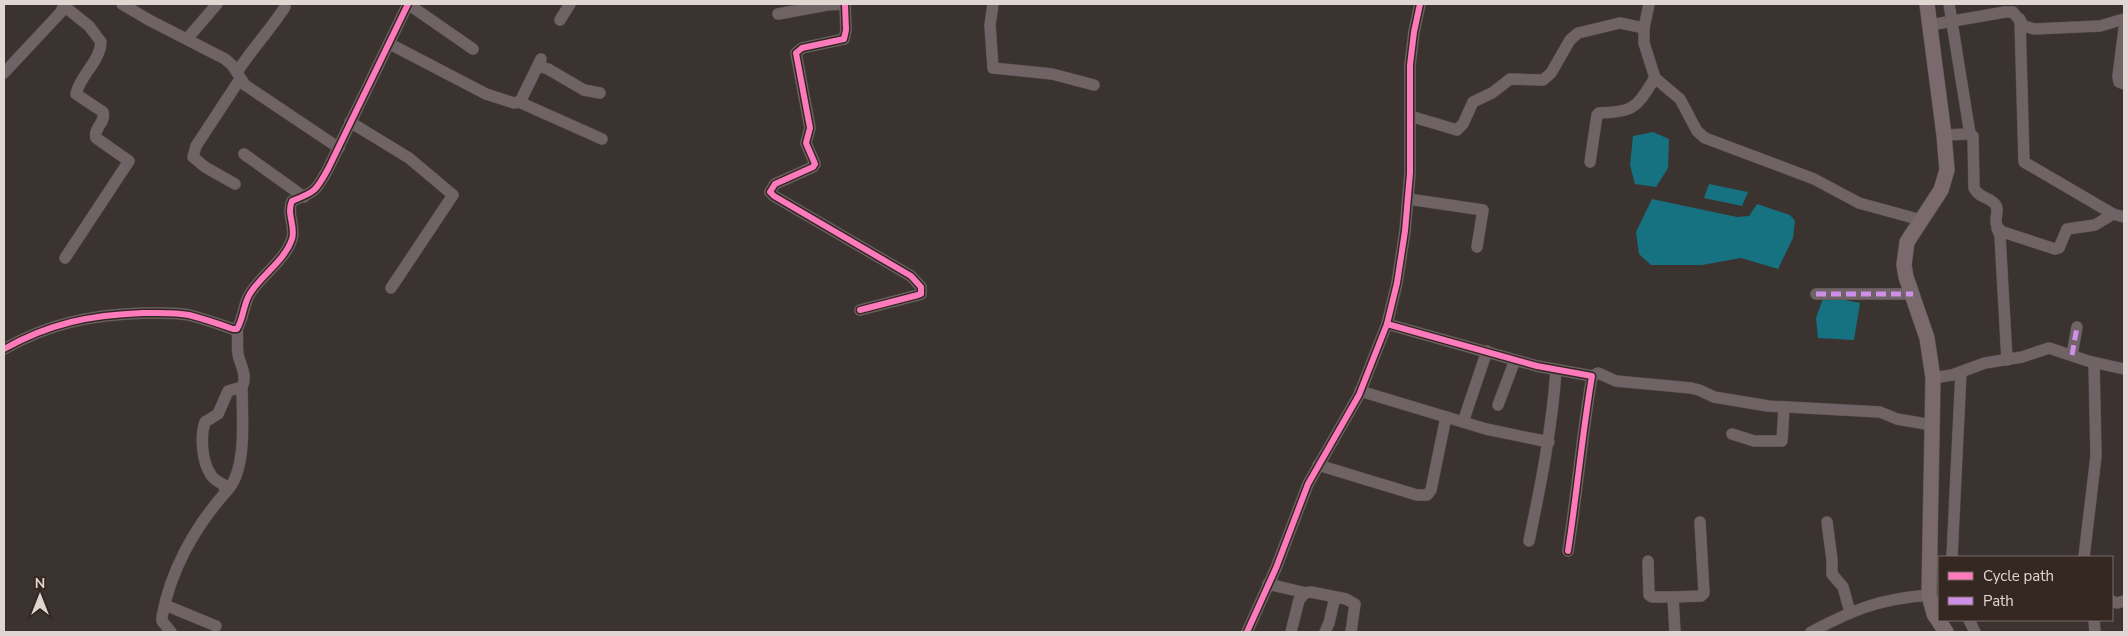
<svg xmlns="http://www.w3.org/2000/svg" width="2128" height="636" font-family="'Nunito Sans',sans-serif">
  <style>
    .water { fill: #167280 }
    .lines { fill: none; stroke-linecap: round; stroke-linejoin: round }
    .minor-casing { stroke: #58514e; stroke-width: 12 }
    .major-casing { stroke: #58514e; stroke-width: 16 }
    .minor { stroke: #6f6366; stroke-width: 11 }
    .major { stroke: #7a6a6d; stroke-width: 15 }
    .quiet { stroke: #ce8fe9; stroke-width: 5; stroke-dasharray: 10 5; stroke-linecap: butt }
    .cycleway-casing { stroke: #352721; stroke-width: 9 }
    .cycleway { stroke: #fd7abc; stroke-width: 6 }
  </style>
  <rect width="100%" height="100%" fill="#3b3330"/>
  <g class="water">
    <path d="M1653 132 1669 139 1668 168 1656 187 1635 184 1630 165 1633 136Z"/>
    <path d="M1709 184 1748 192 1742 206 1704 198Z"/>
    <path d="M1652 199 1737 217 1749 216 1757 204 1790 215 1795 221 1793 238 1778 269 1741 258 1702 265H1651L1639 254 1636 232Z"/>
    <path d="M1824 296 1860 303 1854 340 1818 338 1816 318Z"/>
  </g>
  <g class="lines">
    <defs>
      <g id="minor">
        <path d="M122 4 149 20 225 59 232 65 245 85 339 148"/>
        <path d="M408 4 473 49"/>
        <path d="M845 4 846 30 844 39 802 48 796 53 810 128 806 143 815 164 813 167 775 184 770 192 774 196 911 276 921 287V294L918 295 860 310"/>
        <path d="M993 4 990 25 993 68 1052 74 1094 85"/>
        <path d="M1649 4 1644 28V43L1655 78 1680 99 1697 131 1705 138 1814 179 1859 203 1921 220"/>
        <path d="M1949 4 1970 134"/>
        <path d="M64 6 89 26 101 42C100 62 80 75 76 94L103 112C106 123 93 128 96 138L129 161 65 258"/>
        <path d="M778 14 827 5 845 4"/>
        <path d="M2020 19 2024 162 2113 214"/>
        <path d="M560 20 570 4"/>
        <path d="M1930 25 2005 12H2013L2024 26 2034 29 2100 26 2124 19"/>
        <path d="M2124 29 2118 76 2119 82 2124 84"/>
        <path d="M187 39 217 4"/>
        <path d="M390 44 486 94 514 103 519 102 522 98 541 59"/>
        <path d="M538 66 548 69 584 90 600 93"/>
        <path d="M237 72C252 49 270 30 285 7"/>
        <path d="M4 73 61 12 64 4"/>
        <path d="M519 102 602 139"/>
        <path d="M1410 116 1457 130 1463 124 1473 102 1492 93 1510 79 1543 80 1551 73 1570 40 1578 33 1620 23 1644 28"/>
        <path d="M350 122 409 158 453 195 391 288"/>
        <path d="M1944 135 1970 134 1973 136 1974 188C1979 198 1987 196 1994 203 2003 211 1988 223 2003 232L2055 249 2059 248 2067 229 2095 225 2113 214 2124 217"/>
        <path d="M244 154 304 197"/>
        <path d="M1590 162 1597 115 1599 113C1636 112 1636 107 1655 78"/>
        <path d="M235 184 205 167 193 157 196 146 240 79"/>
        <path d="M1408 199 1483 210 1477 247"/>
        <path d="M1997 228 2000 236 2007 360"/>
        <path d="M1816 294H1913"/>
        <path d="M1387 324 1537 366 1592 376C1582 435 1577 493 1568 551"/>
        <path d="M4 349C50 323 91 315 143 313 159 313 174 312 189 315 204 319 219 324 233 329H237C244 318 243 303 251 292 263 274 285 260 292 239 296 226 286 214 292 201 315 192 316 191 328 169L408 4"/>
        <path d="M2072 355 2077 327"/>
        <path d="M1592 376 1598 373 1616 381 1691 388 1699 390 1714 397 1768 406 1880 412 1897 419 1932 425"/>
        <path d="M1933 378 1952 375 1985 363 2022 357 2049 348 2088 361 2124 369"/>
        <path d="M1360 391 1486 429 1549 442"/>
        <path d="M1498 405 1515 360"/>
        <path d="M1463 422 1487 351"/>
        <path d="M1732 434 1754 441H1782L1784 407"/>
        <path d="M1318 465 1417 495H1427L1431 490 1446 417"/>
        <path d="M225 493C248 472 242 417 242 387"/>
        <path d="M1827 522 1832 560V574L1843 587 1850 612"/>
        <path d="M1529 541C1541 484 1552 428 1556 370"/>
        <path d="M1952 557 1961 372"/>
        <path d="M2084 557 2096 456 2094 363"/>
        <path d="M1648 561 1649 595 1652 597H1673"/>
        <path d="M1268 584 1306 593"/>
        <path d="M2112 601 2117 603 2124 601"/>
        <path d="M165 605 216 626"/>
        <path d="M1969 620 1975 632"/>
        <path d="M2094 620 2095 632"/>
        <path d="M171 632 162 621V617C170 572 194 528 225 493L224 485C219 482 214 480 211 475 202 462 200 437 205 422L218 414 228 391 242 387C248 376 240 365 238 354 237 346 238 337 237 329"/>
        <path d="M1247 632 1276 568 1308 484 1359 395 1387 324 1397 283 1405 231 1410 173V65L1414 32 1420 4"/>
        <path d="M1291 632 1299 600 1305 593 1311 592 1346 599 1355 604 1351 632"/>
        <path d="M1325 632 1329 623 1335 597"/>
        <path d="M1675 632 1673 597 1701 596 1704 593 1700 522"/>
        <path d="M1811 632C1855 609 1879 599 1929 595"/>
      </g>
      <path id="major" d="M1927 4 1944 135 1947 170 1941 190 1907 242 1904 265 1906 277 1927 338 1933 378 1929 595 1934 614 1946 632"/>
    </defs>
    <use href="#minor" class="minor-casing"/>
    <use href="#major" class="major-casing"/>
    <use href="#minor" class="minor"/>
    <use href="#major" class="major"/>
    <g class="quiet">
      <path d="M1816 294H1913"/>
      <path d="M2072 355 2077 327"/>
    </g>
    <defs>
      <g id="cycleway">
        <path d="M845 4 846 30 844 39 802 48 796 53 810 128 806 143 815 164 813 167 775 184 770 192 774 196 911 276 921 287V294L918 295 860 310"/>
        <path d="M1387 324 1537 366 1592 376C1582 435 1577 493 1568 551"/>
        <path d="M4 349C50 323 91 315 143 313 159 313 174 312 189 315 204 319 219 324 233 329H237C244 318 243 303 251 292 263 274 285 260 292 239 296 226 286 214 292 201 315 192 316 191 328 169L408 4"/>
        <path d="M1247 632 1276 568 1308 484 1359 395 1387 324 1397 283 1405 231 1410 173V65L1414 32 1420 4"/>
      </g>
    </defs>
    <use href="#cycleway" class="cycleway-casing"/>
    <use href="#cycleway" class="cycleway"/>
  </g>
  <rect width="2128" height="636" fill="none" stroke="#e0d6d2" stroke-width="10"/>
  <rect x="1938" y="556" width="175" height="65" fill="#352721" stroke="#796d68"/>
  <rect x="1948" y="572" width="25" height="8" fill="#fd7abc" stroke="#796d68"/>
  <text x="1983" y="581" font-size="15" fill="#e0d6d2">Cycle path</text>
  <rect x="1948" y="597" width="25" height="8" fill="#ce8fe9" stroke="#796d68"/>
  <text x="1983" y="606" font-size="15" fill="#e0d6d2">Path</text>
  <g transform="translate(40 596)" stroke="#352721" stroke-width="4" paint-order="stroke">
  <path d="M0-4L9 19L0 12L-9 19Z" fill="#e0d6d2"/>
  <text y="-8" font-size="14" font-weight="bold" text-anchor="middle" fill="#e0d6d2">N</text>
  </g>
</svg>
